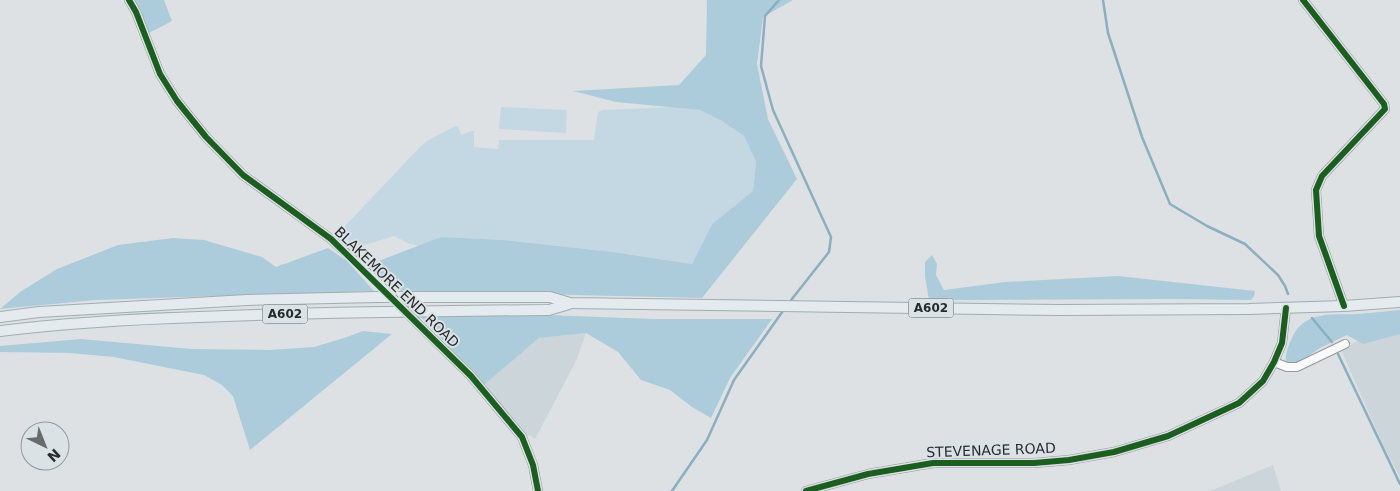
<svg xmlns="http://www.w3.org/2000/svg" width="1400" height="491" font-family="'DejaVu Sans',sans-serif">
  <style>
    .built { fill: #cbd5da }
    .green { fill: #c3d8e3 }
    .forest { fill: #adccdb }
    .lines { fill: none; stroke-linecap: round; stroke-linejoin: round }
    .stream { stroke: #89afc1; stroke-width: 2.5 }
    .minor-casing { stroke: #959799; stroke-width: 10 }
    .major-casing { stroke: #a0adb2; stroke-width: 12 }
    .minor { stroke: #fafafb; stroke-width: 8 }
    .major { stroke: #e4eaed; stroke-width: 10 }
    .minor-bridge-casing { stroke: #959799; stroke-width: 10; stroke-linecap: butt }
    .minor-bridge { stroke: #fafafb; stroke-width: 8 }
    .cycleway-casing { stroke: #dbe2e6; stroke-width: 9 }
    .cycleway { stroke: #1b5e20; stroke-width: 6 }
    .labels { text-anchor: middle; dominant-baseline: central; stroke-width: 4; stroke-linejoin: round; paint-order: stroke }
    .shield { fill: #dbe2e6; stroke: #5e6264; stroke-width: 1 }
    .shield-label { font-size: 12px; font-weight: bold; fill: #282b2c }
    .street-label { font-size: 14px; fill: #282b2c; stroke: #dbe2e6 }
  </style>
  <rect width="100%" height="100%" fill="#dee1e3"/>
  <g class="built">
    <path d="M1400 329V477L1384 447 1342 352 1355 342Z"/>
    <path d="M586 333 576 361 535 439 529 435 524 437 515 422 483 386 539 338Z"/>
    <path d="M1273 465 1281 491H1210Z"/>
  </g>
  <g class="green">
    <path d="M501 107 567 110 566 133 499 129Z"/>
    <path d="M672 107 700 110 722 121 744 136 756 162 753 191 712 224 692 264 613 252 504 240 441 237 420 246 410 244 394 236 355 248C348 242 346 236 344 227L419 148 427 141 455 126 458 127 461 135 471 131H474V147L498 149 499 140H594L598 112 603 110Z"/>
  </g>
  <g class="forest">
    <path d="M132 0H164L172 21 149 33Z"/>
    <path d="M707 0H793L763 17 757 64 768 119 797 179 702 298 400 291 368 265 441 237 504 240 613 252 692 264 712 224 753 191 756 162 744 136 722 121 700 110 616 102 573 91 679 85 706 55Z"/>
    <path d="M173 238 204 240 262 257 276 267 328 248 347 261 374 291 96 300 0 309 20 292 57 269 118 245Z"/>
    <path d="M932 255 937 264 936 275 944 290 1005 282 1118 276 1255 291 1254 296 1251 300 1175 299 929 300 925 277V262Z"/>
    <path d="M1400 310V334L1363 344 1347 335 1320 348 1297 364 1286 362C1285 353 1288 347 1291 340 1303 310 1331 315 1358 314 1372 313 1386 311 1400 310Z"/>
    <path d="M546 315 654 319H772L730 378 711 418 692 407 670 390 641 380 618 352 586 333 539 338 484 385 421 317Z"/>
    <path d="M363 331 392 334 250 450 233 396 222 385 204 375 114 357 69 353 0 352V346L81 339 192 349 268 350 314 347 344 338Z"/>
  </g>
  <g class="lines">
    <g class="stream">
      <path d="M779 0 765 16 761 66 773 110 831 237 829 252 788 304"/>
      <path d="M1103 0 1108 33 1142 137 1170 204 1207 226 1245 244 1278 275 1285 286 1288 294"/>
      <path d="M1312 318 1332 342"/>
      <path d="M1338 354 1400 484"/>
      <path d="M672 491 707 440 734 380 785 308"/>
    </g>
    <defs>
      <g id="minor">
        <path d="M129 0 136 12 160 74 177 101 206 137 243 175 331 239 375 280"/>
        <path d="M1303 0 1384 104 1385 109 1322 176 1316 190 1319 236 1344 306"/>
        <path d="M417 323 471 376 522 437 533 465 538 491"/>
        <path d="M1274 362 1287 367H1297L1345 344"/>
        <path d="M806 491 868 474 933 463H1034L1069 460 1114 452 1168 436 1239 403 1263 381 1274 362 1282 343 1286 308"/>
      </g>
      <g id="major">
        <path d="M0 317 39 312 247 300 377 297H550L570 303 1058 310 1249 309 1344 306 1400 302"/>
        <path d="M0 331C66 323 133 319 200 317 316 312 433 311 549 310L569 304"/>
      </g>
    </defs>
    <use href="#minor" class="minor-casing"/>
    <use href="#major" class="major-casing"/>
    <use href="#minor" class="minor"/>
    <use href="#major" class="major"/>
    <defs>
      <path id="minor-bridge" d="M375 280 417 323"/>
    </defs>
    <use href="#minor-bridge" class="minor-bridge-casing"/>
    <use href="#minor-bridge" class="minor-bridge"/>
    <defs>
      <g id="cycleway">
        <path d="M129 0 136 12 160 74 177 101 206 137 243 175 331 239 471 376 522 437 533 465 538 491"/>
        <path d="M1303 0 1384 104 1385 109 1322 176 1316 190 1319 236 1344 306"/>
        <path d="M806 491 868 474 933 463H1034L1069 460 1114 452 1168 436 1239 403 1263 381 1274 362 1282 343 1286 308"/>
      </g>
    </defs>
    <use href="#cycleway" class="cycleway-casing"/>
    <use href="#cycleway" class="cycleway"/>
  </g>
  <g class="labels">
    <g class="shield">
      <rect x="908.5" y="298.5" width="45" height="19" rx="4"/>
      <rect x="262.5" y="304.5" width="45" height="19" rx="4"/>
    </g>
    <g class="shield-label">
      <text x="931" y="308">A602</text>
      <text x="285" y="314">A602</text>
    </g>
    <g class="street-label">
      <text transform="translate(397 287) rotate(44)">BLAKEMORE END ROAD</text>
      <text transform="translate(991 450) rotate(-2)">STEVENAGE ROAD</text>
    </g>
  </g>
  <g transform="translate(45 446) rotate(137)"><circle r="24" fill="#dbe2e6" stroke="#93999c"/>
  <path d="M0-4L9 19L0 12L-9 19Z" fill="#686b6c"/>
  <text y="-8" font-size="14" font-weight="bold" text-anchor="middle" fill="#282b2c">N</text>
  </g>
</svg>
